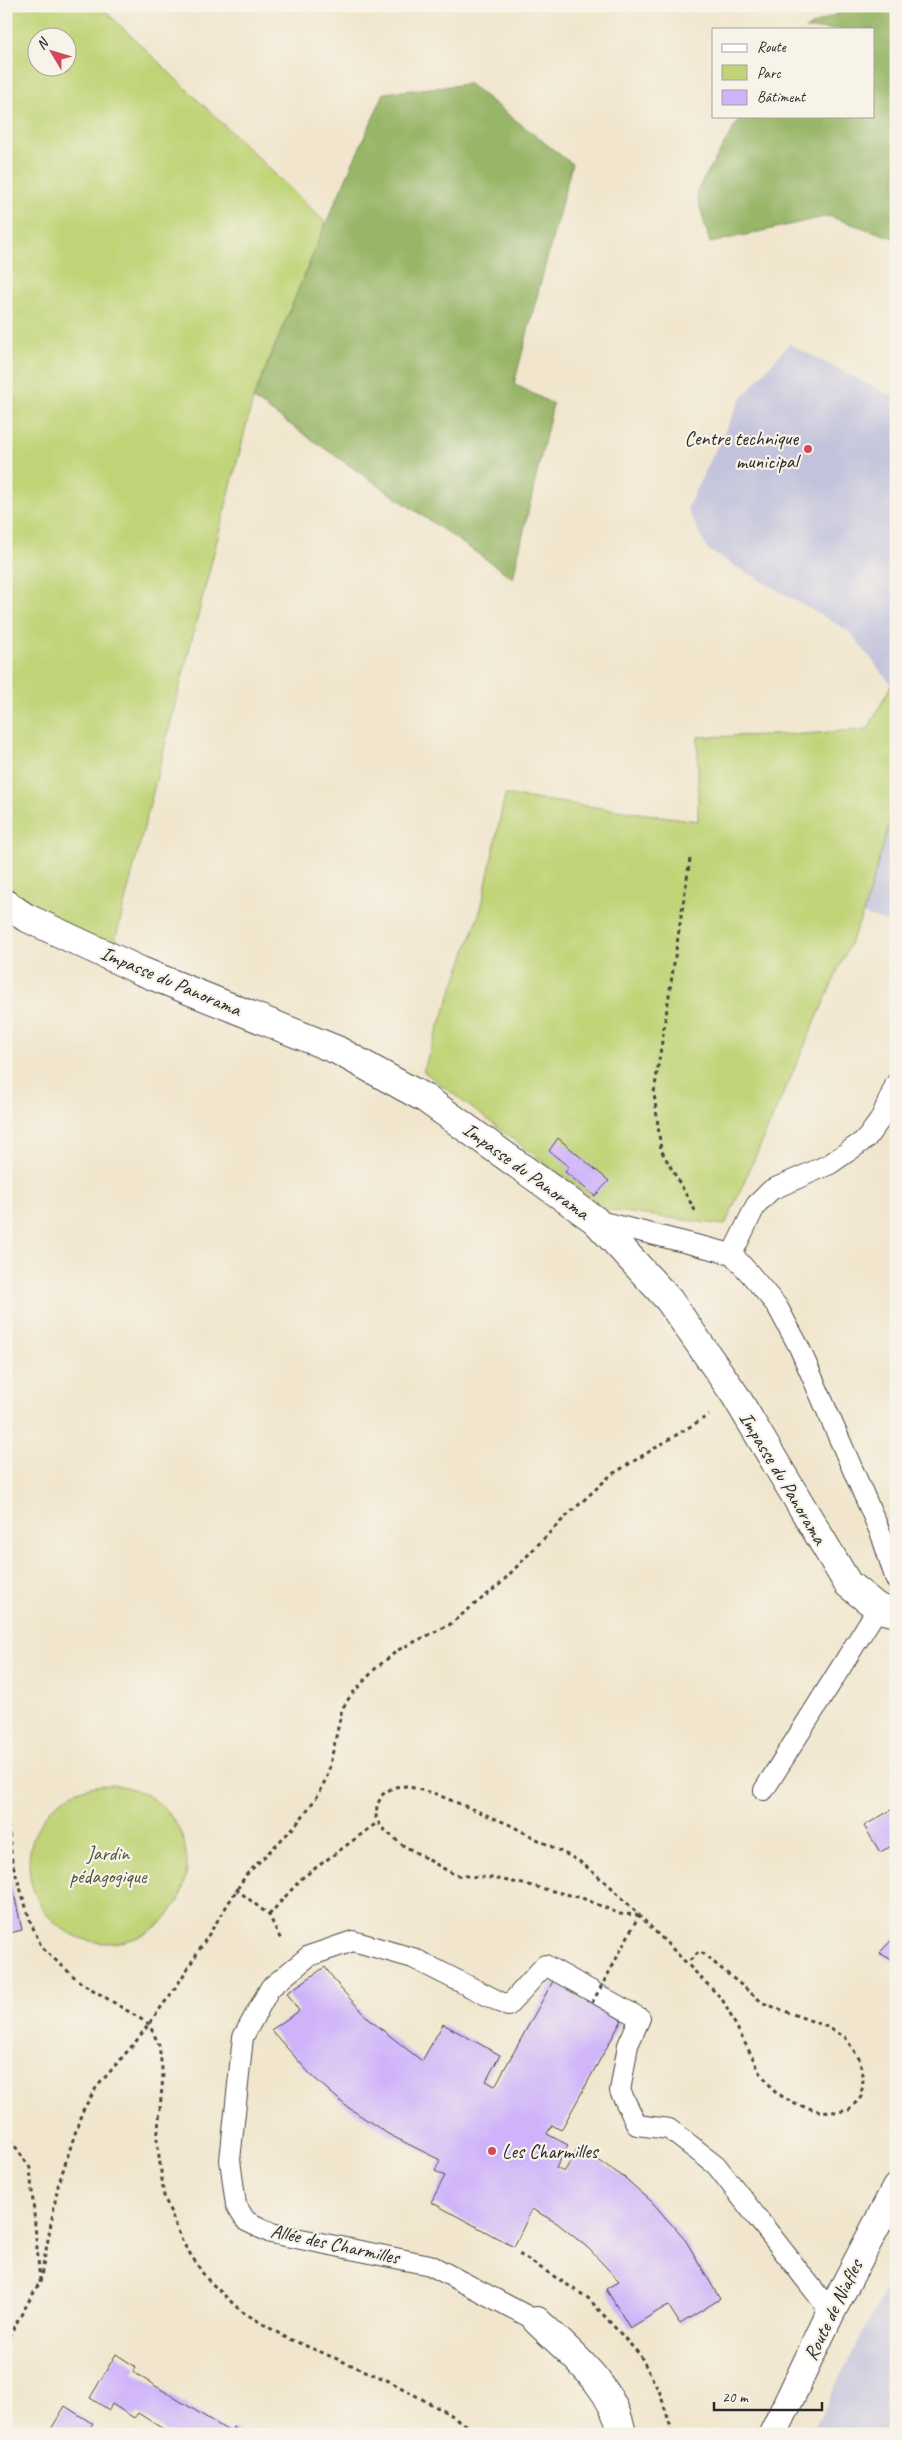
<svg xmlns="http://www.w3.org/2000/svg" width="902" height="2440" font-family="Caveat,sans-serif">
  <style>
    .industrial { fill: #c2c2dc }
    .green { fill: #c0d477; stroke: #768051; fill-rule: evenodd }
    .forest { fill: #98b668; stroke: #62704a }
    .building { fill: #cfb3fa }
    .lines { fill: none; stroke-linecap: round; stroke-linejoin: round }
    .service-casing { stroke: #494743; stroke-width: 22 }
    .minor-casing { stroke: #494743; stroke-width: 30 }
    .tertiary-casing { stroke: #494743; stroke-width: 30 }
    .path { stroke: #494743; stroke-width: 3; stroke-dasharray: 4 4; stroke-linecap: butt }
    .service { stroke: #fff; stroke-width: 20 }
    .minor { stroke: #fff; stroke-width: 28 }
    .tertiary { stroke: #fff; stroke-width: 28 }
    .path-bridge { stroke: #494743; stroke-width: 3; stroke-dasharray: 4 4; stroke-linecap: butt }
    .poi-dot { fill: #d1495b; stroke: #f7f3e8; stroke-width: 2 }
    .labels { text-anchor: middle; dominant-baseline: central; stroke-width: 4.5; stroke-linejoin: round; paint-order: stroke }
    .poi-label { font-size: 20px; fill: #2b2b2b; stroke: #f7f3e8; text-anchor: end }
    .street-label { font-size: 20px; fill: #2b2b2b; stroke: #f7f3e8 }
    .park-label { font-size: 20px; fill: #50553e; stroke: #f7f3e8 }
  </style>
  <rect width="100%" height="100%" fill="#f7f3e8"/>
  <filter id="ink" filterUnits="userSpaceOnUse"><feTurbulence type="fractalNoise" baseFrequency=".02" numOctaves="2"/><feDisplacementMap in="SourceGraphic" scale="10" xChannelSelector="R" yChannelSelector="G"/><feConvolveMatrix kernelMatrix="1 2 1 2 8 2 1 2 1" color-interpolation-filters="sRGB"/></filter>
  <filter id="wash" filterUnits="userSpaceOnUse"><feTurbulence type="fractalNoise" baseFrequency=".0096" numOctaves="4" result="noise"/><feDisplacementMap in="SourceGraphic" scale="20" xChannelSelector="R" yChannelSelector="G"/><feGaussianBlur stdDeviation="1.12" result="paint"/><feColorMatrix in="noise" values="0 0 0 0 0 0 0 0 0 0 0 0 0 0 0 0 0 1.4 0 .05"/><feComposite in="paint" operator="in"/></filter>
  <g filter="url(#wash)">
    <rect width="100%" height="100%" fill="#f1e6cd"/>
    <g class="industrial">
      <path d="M789 344 890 395 896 392V691L850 632 708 550 687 508 740 400Z"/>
      <path d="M896 801V926L863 914Z"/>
      <path d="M896 2268V2434H811Z"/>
    </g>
    <g class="green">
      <path d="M6 6H100L326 223 253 399 110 961 6 886ZM38 38H68V68H38Z"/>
      <path d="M891 685 896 691V801L863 914 725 1225 607 1210 423 1071 481 909 505 795 698 821V737L805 734 868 729Z"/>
      <circle cx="108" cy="1864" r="79"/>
    </g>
    <g class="forest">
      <path d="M853 6H896V239L828 216 710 243 696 192 741 116H873V29H805Z"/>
      <path d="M469 84 572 164 514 384 553 404 513 578 253 399 326 223 384 93Z"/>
    </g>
    <g id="blocks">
      <g class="building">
        <path d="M558 1138 609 1181 595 1196 565 1172 569 1167 549 1151Z"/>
        <path d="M896 1807V1844L880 1852 864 1826Z"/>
        <path d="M6 1857 22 1930 6 1934Z"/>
        <path d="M896 1936V1962L879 1953Z"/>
        <path d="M325 1967 341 1989 371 2021 422 2061 443 2024 500 2055 486 2081 495 2086 553 1981 622 2020 561 2130 552 2125 547 2134 568 2145 556 2168 564 2172 579 2147 625 2178 652 2202 686 2241 720 2299 680 2324 668 2305 630 2328 606 2289 619 2281 588 2248 557 2223 532 2209 514 2247 431 2202 445 2176 435 2171 440 2160 388 2134 346 2106 311 2075 271 2030 299 2011 287 1993Z"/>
        <path d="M116 2354 136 2367 133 2372 230 2432 233 2427 244 2434H171L138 2413 134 2418 112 2404 109 2410 90 2398Z"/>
        <path d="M65 2406 93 2424 87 2434H48Z"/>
      </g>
    </g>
  </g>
  <g filter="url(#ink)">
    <use href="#blocks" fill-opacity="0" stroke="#494743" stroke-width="1"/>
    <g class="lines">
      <defs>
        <g id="service">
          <path d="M595 1220 732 1254 750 1274 777 1306 799 1347 881 1534 896 1580"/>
          <path d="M732 1254 756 1205 771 1190 830 1164 866 1139 880 1120 896 1083"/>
          <path d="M764 1790 878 1608"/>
          <path d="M537 2321 430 2265 271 2233 246 2221 236 2205 230 2160 243 2037 270 1988 309 1956 353 1941 413 1958 508 2006 545 1965 640 2018 628 2045 620 2091 637 2125 669 2129 716 2165 831 2312"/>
        </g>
        <g id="minor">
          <path d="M6 904 25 917 141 971 337 1050 426 1099 595 1220 669 1300 735 1395 848 1584 878 1608 896 1613"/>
          <path d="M537 2321C571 2354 614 2386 622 2434"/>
        </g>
        <path id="tertiary" d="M773 2434 831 2312 896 2188"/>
      </defs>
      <use href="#service" class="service-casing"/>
      <use href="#minor" class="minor-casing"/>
      <use href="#tertiary" class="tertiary-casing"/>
      <g class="path">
        <path d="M690 859 654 1093 661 1150 697 1214"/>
        <path d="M6 1802 12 1862 31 1923 42 1948 80 1982 149 2024 159 2045 163 2077 157 2140 164 2196 183 2243 206 2278 241 2311 285 2337 389 2381 453 2416 477 2434"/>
        <path d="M236 1889 269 1915 282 1942"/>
        <path d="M269 1915 302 1878 378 1822"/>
        <path d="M639 1915 620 1914 582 1898 528 1885 493 1878 455 1875 401 1844 381 1827 376 1818 377 1805 383 1794 394 1787 406 1786 436 1794 508 1824 579 1861 610 1886 639 1915 722 1999 760 2072 775 2092 795 2104 819 2111 838 2112 849 2110 861 2097 863 2081 860 2060 845 2037 825 2026 763 2003 700 1951 687 1963"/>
        <path d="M612 1967 639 1915"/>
        <path d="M6 2133 30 2168 40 2282 6 2341"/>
        <path d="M519 2254 588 2298 640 2355 660 2393 673 2434"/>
        <path d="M40 2282 58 2186 82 2112 96 2088 137 2040 176 1987 246 1875 296 1825 319 1794 328 1774 342 1709 351 1695 376 1668 398 1650 449 1625 499 1585 558 1524 611 1475 709 1415"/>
      </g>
      <use href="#service" class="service"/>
      <use href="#minor" class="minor"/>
      <use href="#tertiary" class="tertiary"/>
      <path class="path-bridge" d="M592 2003 612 1967"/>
    </g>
  </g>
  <g class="poi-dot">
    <circle cx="808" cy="449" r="5"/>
    <circle cx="492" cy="2151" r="5"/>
  </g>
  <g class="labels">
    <g class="poi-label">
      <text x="798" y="438">Centre technique<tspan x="798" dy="23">municipal</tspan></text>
      <text x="502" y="2151" text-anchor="start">Les Charmilles</text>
    </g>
    <g class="street-label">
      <text transform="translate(171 981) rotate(23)">Impasse du Panorama</text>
      <text transform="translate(526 1171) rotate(36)">Impasse du Panorama</text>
      <text transform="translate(783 1478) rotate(59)">Impasse du Panorama</text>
      <text transform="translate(335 2244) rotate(12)">Allée des Charmilles</text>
      <text transform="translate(833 2310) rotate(-64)">Route de Niafles</text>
    </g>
    <g class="park-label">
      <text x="108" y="1853">Jardin<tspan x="108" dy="23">pédagogique</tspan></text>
    </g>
  </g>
  <rect width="902" height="2440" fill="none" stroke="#f7f3e8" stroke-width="25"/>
  <rect x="712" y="28" width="162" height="90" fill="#f7f3e8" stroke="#a5a39c"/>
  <rect x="722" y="44" width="25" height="8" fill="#ffffff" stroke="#a5a39c"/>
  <text x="757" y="52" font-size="15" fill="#2b2b2b">Route</text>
  <rect x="722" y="65" width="25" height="15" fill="#c0d477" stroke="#a5a39c"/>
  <text x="757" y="78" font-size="15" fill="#2b2b2b">Parc</text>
  <rect x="722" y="90" width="25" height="15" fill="#cfb3fa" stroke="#a5a39c"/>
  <text x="757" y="102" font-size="15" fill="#2b2b2b">Bâtiment</text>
  <g transform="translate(52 52) rotate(308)"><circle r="24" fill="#f7f3e8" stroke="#a5a39c"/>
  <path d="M0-4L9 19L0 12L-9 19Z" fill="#d1495b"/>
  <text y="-8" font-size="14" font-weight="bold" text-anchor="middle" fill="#2b2b2b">N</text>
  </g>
  <path d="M714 2402v8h108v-8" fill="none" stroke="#2b2b2b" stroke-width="2.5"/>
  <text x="722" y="2402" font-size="15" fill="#2b2b2b" stroke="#f7f3e8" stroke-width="4" paint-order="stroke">20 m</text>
</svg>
